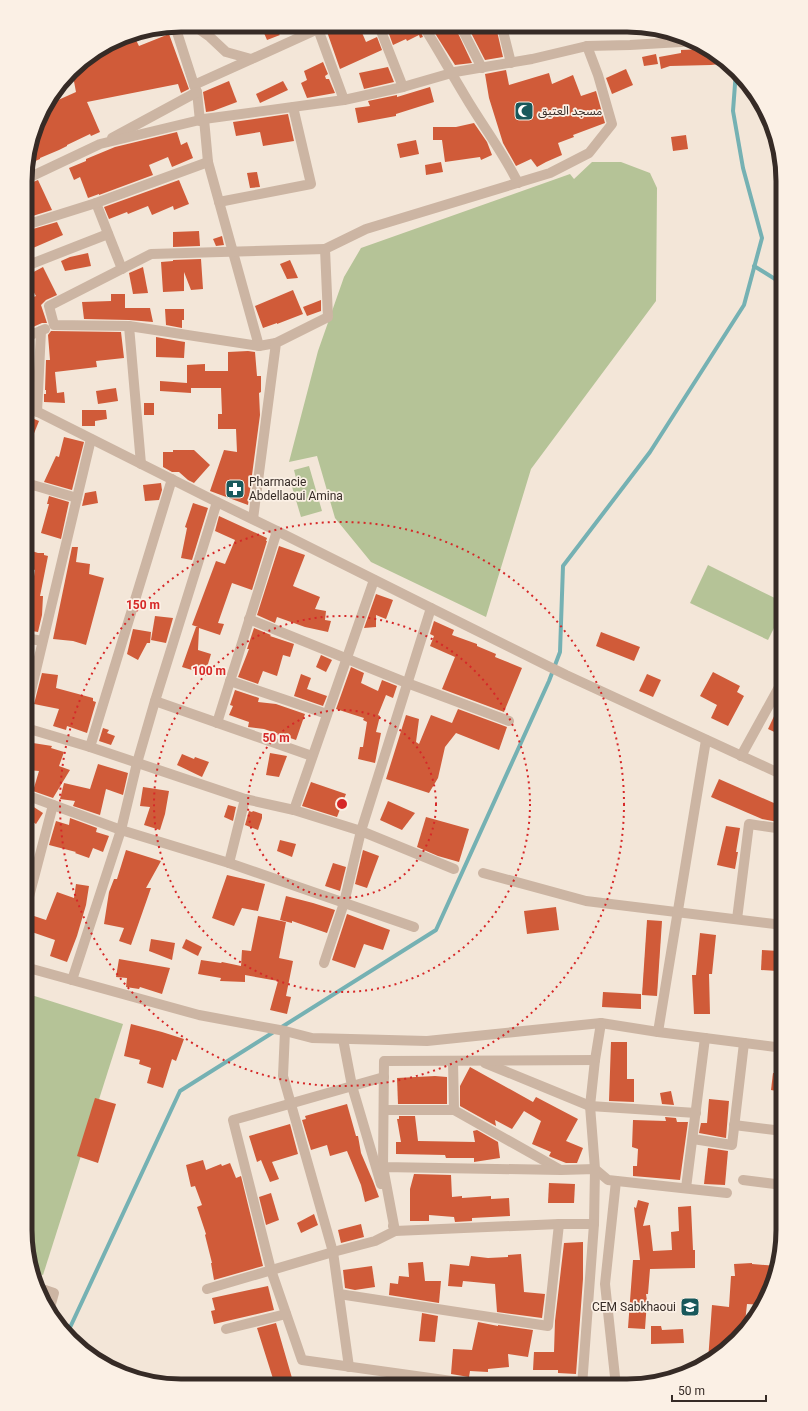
<svg xmlns="http://www.w3.org/2000/svg" width="808" height="1411" font-family="Roboto,'Noto Sans Arabic',sans-serif">
  <style>
    .green { fill: #b5c397 }
    .lines { fill: none; stroke-linecap: round; stroke-linejoin: round }
    .stream { stroke: #75b1b3; stroke-width: 4 }
    .building { fill: #d05b39 }
    .minor { stroke: #ccb5a3; stroke-width: 10 }
    .tertiary { stroke: #ccb5a3; stroke-width: 10 }
    .ring { fill: none; stroke: #d62828; stroke-width: 2; stroke-dasharray: 2 4 }
    .labels { text-anchor: middle; dominant-baseline: central; stroke-width: 3.5; stroke-linejoin: round; paint-order: stroke }
    .poi-label { font-size: 12px; fill: #362b26; stroke: #fbf0e5; text-anchor: start }
    .rim { fill: none; stroke: #362b26; stroke-width: 5 }
    .centre { fill: #d62828; stroke: #fbf0e5; stroke-width: 2 }
    .ring-label { font-size: 12px; text-anchor: middle; font-weight: bold; fill: #d62828; stroke: #fbf0e5; stroke-width: 3.5; stroke-linejoin: round; paint-order: stroke }
  </style>
  <rect width="100%" height="100%" fill="#f3e6d8"/>
  <g class="green">
    <path d="M592 162H621L650 173 657 188 656 301 531 469 486 617 371 562 335 518 317 456 289 462 318 351 344 277 361 248 570 174 574 179Z"/>
    <path d="M309 466 322 511 301 517 290 480 296 478 294 470Z"/>
    <path d="M708 565 783 602V610L768 640 690 603Z"/>
    <path d="M25 993 123 1024 43 1275 32 1271 25 1230Z"/>
  </g>
  <g class="lines">
    <g class="stream">
      <path d="M754 266 783 284"/>
      <path d="M67 1334 180 1091 436 930 549 681 560 652 563 566 650 452 744 305 762 238 743 168 733 111 736 71"/>
    </g>
  </g>
  <g class="building">
    <path d="M261 26H298L299 29 279 34 280 35 267 40Z"/>
    <path d="M325 26H348L350 33 360 28 366 42 377 37 382 50 340 69Z"/>
    <path d="M403 26H418L423 37 420 38 419 35 407 41 406 39 393 45 389 34Z"/>
    <path d="M431 27H455L472 63 455 65Z"/>
    <path d="M468 27H496L503 57 485 60Z"/>
    <path d="M169 34 189 89 181 93 178 84 87 102 100 132 91 136 90 134 67 145V146L59 150 40 158V159L26 165V161L41 112 47 105 76 92 72 71 78 64 114 41 115 49 136 40 139 46Z"/>
    <path d="M707 49 729 63 711 65 670 66 661 69 659 57 681 53V50Z"/>
    <path d="M656 54 658 64 644 66 642 57Z"/>
    <path d="M323 62 328 74 325 76 326 79H329L335 93 307 98 301 83 307 80 304 71Z"/>
    <path d="M388 67 394 82 364 89 359 73Z"/>
    <path d="M626 69 633 85 612 94 606 78Z"/>
    <path d="M506 70 509 85 549 73 552 84 573 75 581 96 596 91 605 123 573 135 574 137 558 143 562 155 546 162 537 167 531 159 516 166 503 143 489 98 485 74Z"/>
    <path d="M229 81 237 102 213 111 206 112 203 92Z"/>
    <path d="M283 81 288 90 260 103 256 94Z"/>
    <path d="M430 87 434 102 396 114V116L358 123 355 108 370 106 368 101 397 95V97Z"/>
    <path d="M288 114 294 141 263 146 260 132 236 136 233 122Z"/>
    <path d="M474 123 487 142 492 155 481 160 480 157 445 162 442 140H433V127H456Z"/>
    <path d="M177 132 181 145 187 142 193 158 172 167 168 157 149 165 153 175 99 195V194L88 198 80 177 74 180 69 168 86 161V159L115 147Z"/>
    <path d="M686 135 688 149 673 151 671 137Z"/>
    <path d="M416 140 419 154 400 158 397 144Z"/>
    <path d="M441 162 443 172 426 175 425 165Z"/>
    <path d="M257 172 260 187 250 188 247 173Z"/>
    <path d="M38 180 52 210 26 218V185Z"/>
    <path d="M179 180 189 204 174 210 173 206 152 215 148 206 128 214 127 212 109 219 104 207Z"/>
    <path d="M57 222 63 235 26 251V231Z"/>
    <path d="M199 231 200 246 173 247V232Z"/>
    <path d="M222 236 224 245 216 246 213 239Z"/>
    <path d="M88 253 91 266 65 271 61 261 70 257Z"/>
    <path d="M201 259 203 289 191 290 184 272V291L163 292 161 262 173 261V260Z"/>
    <path d="M290 260 298 278 287 279 280 264Z"/>
    <path d="M43 267 57 295 46 300 41 305 47 323H42L26 330V300L36 296 26 279V276Z"/>
    <path d="M143 267 148 293 133 294 129 273Z"/>
    <path d="M293 290 303 314 277 324V323L263 328 255 306Z"/>
    <path d="M111 294H125V308H150L153 322 129 320 84 319 82 302 111 301Z"/>
    <path d="M321 300V311L307 316 303 307Z"/>
    <path d="M165 309H184V320H182V328L166 325Z"/>
    <path d="M51 331 121 332 124 358 96 361 97 367 55 372 57 393 64 392 65 403 44 402V394H46V390H45L46 360H50L48 335Z"/>
    <path d="M156 337 185 342 184 358 156 357Z"/>
    <path d="M248 351 255 352 257 376H261V392L259 393 260 415 248 505 210 491 224 450 237 452 236 429H218V414H222L221 388H191V393L160 391V381L187 383V365L205 364V371H228V352Z"/>
    <path d="M26 359 33 360 32 391 27 392Z"/>
    <path d="M116 388 118 401 98 404 96 391Z"/>
    <rect x="144" y="403" width="10" height="12"/>
    <path d="M82 410H106L107 419 95 421V426H82Z"/>
    <path d="M29 417 39 421 26 453V423Z"/>
    <path d="M64 437 84 442 72 490 44 482 56 456 59 457Z"/>
    <path d="M173 450H194L210 465 194 483 188 480 179 472H172L163 467V452H173Z"/>
    <path d="M161 483 162 490 159 500 145 501 143 485Z"/>
    <path d="M96 491 98 503 82 506 85 493Z"/>
    <path d="M49 496 69 502 61 539 41 533 49 504H47Z"/>
    <path d="M193 503 208 508 192 560 181 558 187 528 185 527Z"/>
    <path d="M219 516 267 538 266 541H267L252 590 232 583 218 623 224 624 220 635 199 628 198 650 211 654 205 674 182 667 196 627H198L192 625 216 561 225 564 235 540 215 531Z"/>
    <path d="M279 546 305 555 293 586 320 597 315 609 326 611 325 620 331 621 328 632 305 627 277 617 275 623 257 615Z"/>
    <path d="M72 547H78L76 562 90 564 89 574 104 578 86 645 73 641 53 639Z"/>
    <path d="M26 549 38 553H44V555L48 556 40 596H43L42 615 38 632 26 630 27 595H31L35 570 26 567Z"/>
    <path d="M376 594 393 600 386 619 376 615V627L364 628Z"/>
    <path d="M155 616 173 618 166 643 151 640Z"/>
    <path d="M434 621 454 630 452 635 477 644V646L496 654 495 657 522 668 504 712 442 689 455 657 430 646 434 636 430 634Z"/>
    <path d="M254 628 271 635 270 636 294 644 290 657 283 655 277 676 263 671 258 684 238 677 249 649H247Z"/>
    <path d="M133 629 151 632 150 643H147L138 660 127 654Z"/>
    <path d="M601 632 640 647 634 661 596 646Z"/>
    <path d="M321 655 332 660 326 672 316 667Z"/>
    <path d="M351 667 364 673 361 683 378 691 382 680 397 686 393 698 386 695 378 715 380 716 376 732 381 733 375 763 358 759 360 747H363L367 722 363 720 364 718 336 709Z"/>
    <path d="M713 672 740 686 737 692 744 696 728 726 711 718 717 705 700 696Z"/>
    <path d="M42 673 58 675 56 688 93 698V701L96 702 87 733 67 726 66 730 53 726 59 709 34 704Z"/>
    <path d="M301 674 311 678 307 689 327 696 323 706 294 696Z"/>
    <path d="M647 674 661 680 653 697 639 691Z"/>
    <path d="M235 690 259 698 258 702 276 704 305 714 296 740 264 729 248 727 249 722 229 715 233 706 230 705Z"/>
    <path d="M783 697V736L768 729Z"/>
    <path d="M458 709 507 727 499 750 456 733 445 747 438 778 429 793 386 779 406 715 419 719 416 742 419 744 431 715 452 723Z"/>
    <path d="M103 728 109 730 107 733 115 736 111 745 99 741Z"/>
    <path d="M33 743 52 746 51 748 64 752 59 766 70 770 53 798 33 791 39 771 28 770Z"/>
    <path d="M270 753 287 756 279 777 266 775Z"/>
    <path d="M182 754 194 759 195 757 209 762 202 777 177 765Z"/>
    <path d="M98 764 128 773 123 795 106 789 100 815 73 806 75 801 60 799 64 783 90 789Z"/>
    <path d="M719 779 783 807V811L778 822 762 819 711 797Z"/>
    <path d="M311 782 346 794 337 817 302 806Z"/>
    <path d="M143 787 169 791 165 814 160 830 144 825 150 807 140 806Z"/>
    <path d="M388 801 415 813 402 830 380 820Z"/>
    <path d="M26 802 43 813 36 824 26 817Z"/>
    <path d="M228 805 236 807 233 821 224 817Z"/>
    <path d="M249 811 252 812 253 811 262 814V818L258 830 245 825Z"/>
    <path d="M426 817 469 829 459 862 438 856 417 847Z"/>
    <path d="M70 818 97 828 96 832 109 836 103 852 93 848 89 858 75 853 76 852 49 845 56 821 69 825Z"/>
    <path d="M726 826 740 828 736 852H738L735 869 717 865Z"/>
    <path d="M280 840 296 844 292 857 277 851Z"/>
    <path d="M126 850 161 861 146 888H151L131 945 119 941 124 928 104 924 109 892 114 879H117Z"/>
    <path d="M363 850 379 856 367 888 355 884Z"/>
    <path d="M333 863 346 867 340 891 325 886Z"/>
    <path d="M227 875 265 884 258 911 242 908 234 926 212 918Z"/>
    <path d="M76 884 89 886 86 905 77 936 67 962 50 956 55 940 26 930 31 915 46 920 57 892 74 898Z"/>
    <path d="M286 896 313 903 335 910 327 933 292 921V923L280 920Z"/>
    <path d="M556 907 559 930 527 934 524 911Z"/>
    <path d="M347 914 390 930 383 950 364 944 355 968 332 960Z"/>
    <path d="M258 916 286 922 279 958 293 961 286 996 291 997 287 1014 270 1010 278 981 245 975V982L220 981 221 978 198 974 201 960 221 963 222 962 241 966 242 950 251 951Z"/>
    <path d="M647 920 662 921 657 996 642 995Z"/>
    <path d="M700 933 716 935 712 974H709L710 1014H694L692 975H696Z"/>
    <path d="M151 939 175 943 172 960 149 951Z"/>
    <path d="M186 939 202 947 198 956 182 948Z"/>
    <path d="M762 950 779 951 778 971 761 970Z"/>
    <path d="M119 959 170 968 162 994 140 987 139 989 126 987 127 978 116 977Z"/>
    <path d="M603 992 641 994V1009L602 1007Z"/>
    <path d="M131 1024 162 1032 184 1039 176 1061 172 1059 163 1088 147 1083 151 1068 139 1064 140 1060 124 1056Z"/>
    <path d="M611 1042H627V1079H634V1102L609 1101Z"/>
    <path d="M470 1067 533 1102 536 1097 578 1119 566 1141 583 1148 577 1163H566L551 1157 549 1156 551 1152 532 1144 541 1121 524 1111 512 1129 495 1120 496 1126 460 1106V1086Z"/>
    <path d="M773 1073 783 1074V1092L771 1090Z"/>
    <path d="M435 1076 447 1077V1104H398L397 1078Z"/>
    <path d="M671 1091 674 1105 662 1104 660 1093Z"/>
    <path d="M95 1098 116 1104 98 1163 77 1156Z"/>
    <path d="M709 1099 729 1101 726 1138 699 1133 701 1123H707Z"/>
    <path d="M347 1104 356 1136H358L361 1153 373 1181 379 1197 365 1202 361 1185 347 1151 330 1156 327 1145 311 1150 302 1120 306 1119 305 1116Z"/>
    <path d="M399 1116H415L418 1141 475 1142 473 1131 477 1130 498 1142 500 1158 474 1162V1158H446L445 1155 396 1154V1142H401L397 1119H399Z"/>
    <path d="M665 1117 676 1118 677 1122H688L680 1180 633 1176V1166H637L638 1149 632 1147 633 1120 666 1121Z"/>
    <path d="M290 1124 298 1154 272 1162 279 1179 270 1182 261 1160 257 1162 249 1136Z"/>
    <path d="M708 1148 728 1151 725 1185 704 1184Z"/>
    <path d="M203 1160 206 1170 221 1164 222 1166 230 1163 236 1178 241 1176 263 1266 214 1280 211 1263H212L205 1235 206 1234 197 1207 202 1205 195 1186 191 1187 186 1165Z"/>
    <path d="M414 1174 451 1175 452 1197 462 1196V1198L491 1196V1199L509 1198 510 1216 472 1218V1221L455 1222 454 1217 429 1215V1221H410V1189Z"/>
    <path d="M549 1183 575 1184 574 1203H548Z"/>
    <path d="M271 1193 279 1220 266 1225 259 1197Z"/>
    <path d="M638 1200 649 1203 643 1226 650 1225 653 1251 672 1250 671 1232 679 1231 678 1207 691 1206 693 1250H695V1268L650 1269 648 1294H646L647 1301 645 1329 628 1328 633 1260H640L634 1207 636 1208Z"/>
    <path d="M314 1214 318 1225 301 1233 297 1223Z"/>
    <path d="M361 1224 364 1237 341 1243 338 1230Z"/>
    <path d="M583 1242V1279L576 1374 558 1373V1370H533L534 1352H554L555 1321 564 1243Z"/>
    <path d="M521 1254 524 1292 545 1294 542 1318 497 1312 495 1284 463 1281 462 1287 448 1286 450 1264 469 1266 471 1256 488 1258 508 1257V1255Z"/>
    <path d="M423 1262 425 1281H441L439 1303 389 1295 390 1283 398 1284 399 1276 409 1277 408 1263Z"/>
    <path d="M752 1263V1264L777 1266 771 1290 763 1305 747 1304 744 1332 722 1354 708 1361 712 1305 729 1307 731 1276H735L734 1264Z"/>
    <path d="M372 1266 375 1287 355 1290 345 1288 343 1270Z"/>
    <path d="M268 1286 274 1310 214 1324 211 1311 215 1310 212 1298Z"/>
    <path d="M422 1313 438 1316 435 1342 419 1341Z"/>
    <path d="M478 1322 498 1326V1325L533 1330 528 1357 508 1354 509 1367 488 1369V1372L470 1371 469 1377 451 1374 453 1349 472 1350Z"/>
    <path d="M276 1323 292 1378 287 1380 288 1385H275L257 1328Z"/>
    <path d="M651 1326H661L662 1330 683 1329 684 1343 651 1344Z"/>
  </g>
  <g class="lines">
    <g class="minor">
      <path d="M193 25 210 37 226 52 251 59"/>
      <path d="M175 26 194 85"/>
      <path d="M379 26 403 87"/>
      <path d="M424 27C438 49 451 73 465 96 482 125 503 152 518 183"/>
      <path d="M461 27 482 68"/>
      <path d="M502 27 511 63"/>
      <path d="M204 119 344 100 403 87 455 72 532 59 587 46 630 45 681 42 694 40"/>
      <path d="M200 121 197 92 194 85 318 29 344 100"/>
      <path d="M112 138 197 92"/>
      <path d="M26 179 100 144 204 119 208 162 259 346 276 343"/>
      <path d="M219 202 311 184 293 107"/>
      <path d="M96 203 122 269"/>
      <path d="M26 225 96 203 208 162"/>
      <path d="M26 266 108 234"/>
      <path d="M129 326 141 464"/>
      <path d="M26 337 45 329"/>
      <path d="M259 346 129 326 54 325 49 306 151 254 325 249"/>
      <path d="M37 412 41 331"/>
      <path d="M26 483 77 498"/>
      <path d="M253 519 276 343 328 317 325 249 366 229 550 173 589 153 612 124 598 75 587 46"/>
      <path d="M249 619 407 683 509 721"/>
      <path d="M26 638 42 641"/>
      <path d="M230 681 327 714"/>
      <path d="M155 701 312 756"/>
      <path d="M26 712 91 439"/>
      <path d="M217 723 277 531"/>
      <path d="M26 728 90 747 245 799 294 810 361 831 431 608"/>
      <path d="M90 747 172 479"/>
      <path d="M741 756 783 680"/>
      <path d="M26 795 121 830 229 863 245 799"/>
      <path d="M294 810 374 580"/>
      <path d="M229 863 414 927"/>
      <path d="M483 873 586 901 783 925"/>
      <path d="M25 912 53 805"/>
      <path d="M737 919 749 824 783 829"/>
      <path d="M324 963 344 903 361 831 454 869"/>
      <path d="M25 967 199 1015 285 1031 312 1038 427 1041 601 1023 658 1032 783 1048"/>
      <path d="M72 980 121 830 137 763 155 701 217 502"/>
      <path d="M601 1023 595 1060 590 1106 595 1169 608 1180 727 1193"/>
      <path d="M285 1031 283 1076 333 1252 349 1367"/>
      <path d="M658 1032 706 740"/>
      <path d="M343 1039 352 1086 381 1184"/>
      <path d="M453 1061 454 1110"/>
      <path d="M485 1063 590 1106 696 1113"/>
      <path d="M384 1077 233 1120 271 1270 302 1360 487 1386"/>
      <path d="M384 1110H454L559 1169"/>
      <path d="M734 1125 783 1131"/>
      <path d="M693 1139 732 1145 744 1043"/>
      <path d="M383 1167 561 1170 595 1169 594 1224H559L395 1231 383 1167 384 1061 595 1060"/>
      <path d="M743 1180 783 1185"/>
      <path d="M616 1181 605 1284 616 1386"/>
      <path d="M686 1188 705 1038"/>
      <path d="M36 1287 54 1293 49 1311"/>
      <path d="M207 1289 333 1252 375 1241 395 1231 393 1226"/>
      <path d="M339 1294 548 1326 559 1224"/>
      <path d="M226 1329 286 1314"/>
      <path d="M582 1386 594 1224"/>
    </g>
    <path class="tertiary" d="M26 406 217 502 277 531 431 608 566 675 783 775"/>
  </g>
  <g class="ring">
    <circle cx="342" cy="804" r="94"/>
    <circle cx="342" cy="804" r="188"/>
    <circle cx="342" cy="804" r="282"/>
  </g>
  <defs>
    <symbol id="mosque-square" viewBox="-11 -11 22 22"><rect x="-9" y="-9" width="18" height="18" rx="4" fill="#18585b" stroke="#fbf0e5"/><path d="M3.5-4.9A6 6 0 1 0 3.5 4.9A5 5 0 1 1 3.5-4.9Z" fill="#fff"/></symbol>
    <symbol id="pharmacy-square" viewBox="-11 -11 22 22"><rect x="-9" y="-9" width="18" height="18" rx="4" fill="#18585b" stroke="#fbf0e5"/><path d="M-2-6h4v4h4v4h-4v4h-4v-4h-4v-4h4Z" fill="#fff"/></symbol>
    <symbol id="school-square" viewBox="-11 -11 22 22"><rect x="-9" y="-9" width="18" height="18" rx="4" fill="#18585b" stroke="#fbf0e5"/><path d="M0-5L7-2L0 1L-7-2ZM-4 1L0 2.5L4 1V4Q0 6-4 4Z" fill="#fff"/></symbol>
  </defs>
  <g fill-rule="evenodd">
    <use href="#mosque-square" x="513" y="100" width="22" height="22"/>
    <use href="#pharmacy-square" x="224" y="478" width="22" height="22"/>
    <use href="#school-square" x="679" y="1296" width="22" height="22"/>
  </g>
  <g class="labels">
    <g class="poi-label">
      <text x="538" y="111">مسجد العتيق</text>
      <text x="249" y="482">Pharmacie<tspan x="249" dy="14">Abdellaoui Amina</tspan></text>
      <text x="676" y="1307" text-anchor="end">CEM Sabkhaoui</text>
    </g>
  </g>
  <path d="M0 0H808V1411H0ZM181 32H627A149 149 0 0 1 776 181V1230A149 149 0 0 1 627 1379H181A149 149 0 0 1 32 1230V181A149 149 0 0 1 181 32Z" fill="#fbf0e5" fill-rule="evenodd"/>
  <path class="rim" d="M181 32H627A149 149 0 0 1 776 181V1230A149 149 0 0 1 627 1379H181A149 149 0 0 1 32 1230V181A149 149 0 0 1 181 32Z"/>
  <circle cx="342" cy="804" r="6" class="centre"/>
  <g class="ring-label">
    <text x="143" y="609">150 m</text>
    <text x="209" y="675">100 m</text>
    <text x="276" y="742">50 m</text>
  </g>
  <path d="M672 1395v6h94v-6" fill="none" stroke="#362b26" stroke-width="2"/>
  <text x="678" y="1395" font-size="12" fill="#362b26" stroke="#fbf0e5" stroke-width="3" paint-order="stroke">50 m</text>
</svg>
